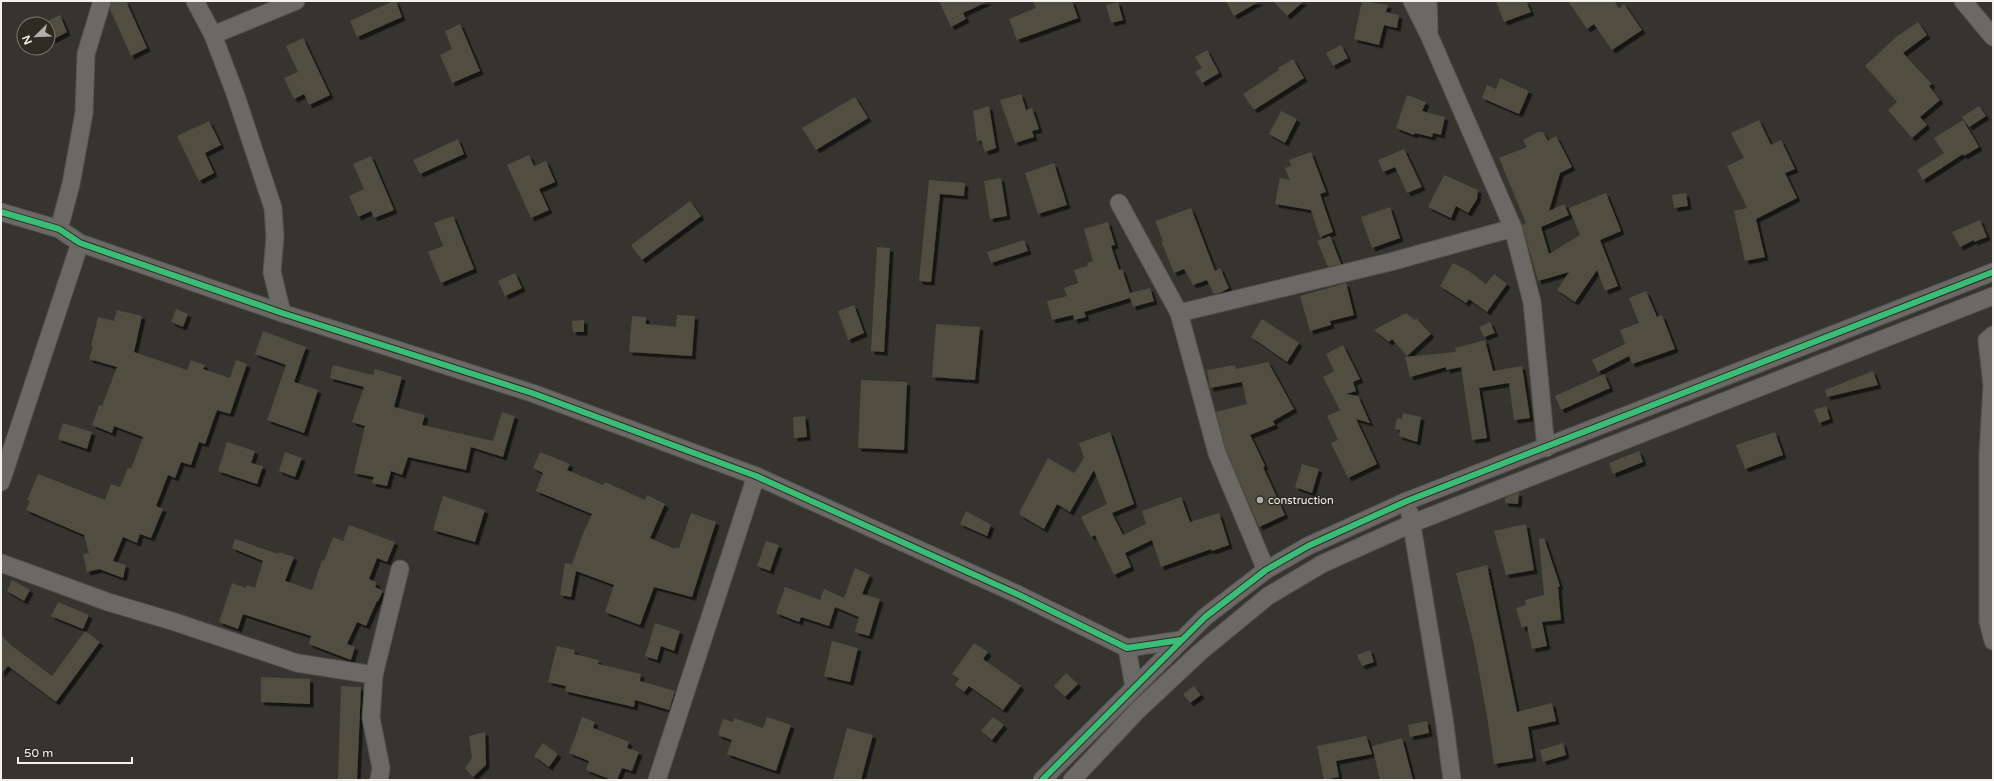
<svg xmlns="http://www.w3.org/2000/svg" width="1994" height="781" font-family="'Varela Round',sans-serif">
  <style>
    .building { fill: #514d40; filter: url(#shadow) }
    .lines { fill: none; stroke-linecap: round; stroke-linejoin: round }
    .minor-casing { stroke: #54534e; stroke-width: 19 }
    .minor { stroke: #6a6965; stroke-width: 17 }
    .cycleway-casing { stroke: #2e2b22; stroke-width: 8 }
    .cycleway { stroke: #3abd76; stroke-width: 6 }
    .poi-dot { fill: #b0afa9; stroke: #2e2b22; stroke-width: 1.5 }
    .labels { text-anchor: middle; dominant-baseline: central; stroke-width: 3; stroke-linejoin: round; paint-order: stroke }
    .poi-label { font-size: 11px; fill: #f3f1eb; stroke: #2e2b22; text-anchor: start }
  </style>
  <defs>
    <filter id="shadow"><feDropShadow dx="3.5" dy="3.5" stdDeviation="0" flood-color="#0009"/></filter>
  </defs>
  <rect width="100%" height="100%" fill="#35342f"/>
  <g class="building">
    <path d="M112 1H126L147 48 131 56 110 9Z"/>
    <path d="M393 1H396L402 17 357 37 350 21Z"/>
    <path d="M939 1H989L963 13 966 19 951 27Z"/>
    <path d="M1033 1H1072L1078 18 1017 40 1009 19 1036 8Z"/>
    <path d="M1226 1H1260L1234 16Z"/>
    <path d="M1273 1H1304L1287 16Z"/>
    <path d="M1362 1 1388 5 1386 12 1399 15 1397 28 1384 25 1379 45 1354 39Z"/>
    <path d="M1496 1H1526L1531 12 1504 22Z"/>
    <path d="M1568 1H1614L1619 8 1624 4 1642 30 1612 50 1594 24 1587 29Z"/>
    <path d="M1118 2 1123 20 1111 23 1106 5Z"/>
    <path d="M60 15 67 32 52 40 48 32V24L44 23Z"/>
    <path d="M1918 22 1927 35 1903 53 1932 84 1929 86 1940 100 1920 117 1927 125 1912 138 1888 110 1897 102 1865 66 1896 37Z"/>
    <path d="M460 24 480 71 452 83 440 55 452 49 445 31Z"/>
    <path d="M303 38 330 95 309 105 304 94 294 99 284 78 298 72 286 46Z"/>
    <path d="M1341 45 1348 58 1333 66 1326 53Z"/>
    <path d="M1207 50 1219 73 1202 83 1195 72 1202 68 1195 57Z"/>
    <path d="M1293 59 1304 78 1254 110 1243 94 1279 70 1278 68Z"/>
    <path d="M1500 78 1529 91 1519 114 1482 98 1487 85 1496 89Z"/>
    <path d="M1021 94 1026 110 1032 108 1039 129 1032 131 1034 137 1015 143 1000 100Z"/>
    <path d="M1407 95 1426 102 1422 111 1445 117 1441 135 1433 133 1432 137 1415 133 1414 135 1396 128Z"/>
    <path d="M855 97 868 118 816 150 802 128Z"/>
    <path d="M989 106 996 148 985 152 981 140 977 141 973 111Z"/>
    <path d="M1979 106 1986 116 1969 127 1962 117Z"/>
    <path d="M1281 111 1297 119 1285 143 1269 134Z"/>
    <path d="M1759 120 1771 145 1781 140 1795 169 1785 173 1797 198 1756 219 1765 257 1745 261 1734 211 1747 208 1727 166 1744 158 1731 133Z"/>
    <path d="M1963 120 1979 147 1964 156 1963 154 1923 180 1917 170 1944 153 1934 138Z"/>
    <path d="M209 121 221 145 205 153 214 173 199 181 177 136Z"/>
    <path d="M1538 132H1543L1548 141 1556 136 1572 167 1560 173 1549 211 1564 204 1569 215 1541 227 1549 254 1580 235 1569 208 1606 193 1621 231 1600 240 1618 286 1605 291 1597 270 1575 302 1557 290 1569 272 1538 281 1522 225 1526 223 1499 158 1527 147 1523 140Z"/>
    <path d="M458 139 464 154 420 174 413 160Z"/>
    <path d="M1404 149 1422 187 1407 193 1395 167 1383 172 1378 160Z"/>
    <path d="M1311 152 1326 192 1320 194 1333 232 1320 237 1311 210 1275 204 1280 178 1290 180 1285 168 1291 166 1289 160Z"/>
    <path d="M529 155 534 166 546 161 555 182 539 189 549 210 531 218 507 165Z"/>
    <path d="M371 156 394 210 374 218 371 211 358 217 349 196 364 189 353 164Z"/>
    <path d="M1054 163 1067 205 1038 214 1025 173Z"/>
    <path d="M1444 175 1478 190 1477 199 1468 213 1456 206 1451 218 1428 207Z"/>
    <path d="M1001 178 1007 216 990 219 984 181Z"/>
    <path d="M929 180 965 183 964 196 940 194 931 282 919 281Z"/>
    <path d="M1686 193 1688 206 1674 208 1672 195Z"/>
    <path d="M690 201 701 216 642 260 631 245Z"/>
    <path d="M1390 207 1400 238 1372 248 1361 217Z"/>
    <path d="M1191 208 1215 271 1220 268 1229 288 1220 293 1214 294 1207 280 1193 285 1184 269 1174 273 1161 241H1163L1155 221Z"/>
    <path d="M453 216 474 269 441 283 428 252 443 246 434 223Z"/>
    <path d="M1980 220 1987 237 1974 242V240L1960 247 1952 232Z"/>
    <path d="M1108 222 1115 245 1111 246 1119 270 1122 269 1130 293 1150 288 1154 301 1133 307 1130 298 1084 312 1086 317 1074 320 1073 315 1052 320 1047 301 1067 296 1064 288 1078 283 1074 270 1088 266 1087 263 1093 261 1084 229Z"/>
    <path d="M1330 236 1341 264 1328 267 1317 241Z"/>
    <path d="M1024 240 1028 251 991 263 987 252Z"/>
    <path d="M877 247 890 248 884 352 871 351Z"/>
    <path d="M1453 263 1469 271 1486 284 1494 274 1507 284 1487 312 1469 299 1466 303 1440 286Z"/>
    <path d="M515 273 522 288 505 296 498 281Z"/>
    <path d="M1346 283 1354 315 1330 321 1331 325 1310 331 1300 296Z"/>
    <path d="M1646 291 1657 317 1662 315 1675 349 1632 364 1629 356 1598 372 1592 360 1625 344 1620 330 1639 323 1629 298Z"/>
    <path d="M854 305 864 333 848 340 838 311Z"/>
    <path d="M176 309 188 314 183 327 171 322Z"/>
    <path d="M117 310 142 316 134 352 187 370 191 360 205 365 203 369 230 378 236 360 247 364 230 414 217 410 205 444 199 442 191 465 181 462 175 478 168 475 156 506 163 509 151 538 140 534 137 543 123 537 113 561 126 565 123 578 99 569 87 572 83 554 89 553 84 535 26 510 30 501 27 500 38 474 105 500 111 484 120 487 128 468 131 469 143 437 114 426 112 433 92 425 99 405 102 406 117 367 89 359 93 346H91L98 317 114 321Z"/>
    <path d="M1406 313 1415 320 1416 318 1431 334 1407 356 1392 339 1389 342 1374 330Z"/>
    <path d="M677 315 695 316 692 356 629 352 632 316 646 317V324L676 327Z"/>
    <path d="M1262 319 1299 343 1287 362 1251 337Z"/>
    <path d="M584 320V332H573L572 321Z"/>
    <path d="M1490 322 1495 333 1484 337 1479 327Z"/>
    <path d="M936 324 980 327 975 380 932 377Z"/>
    <path d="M263 331 306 347 294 382 318 390 304 433 267 420 286 365 255 354Z"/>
    <path d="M1485 340 1493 371 1522 366 1530 418 1514 420 1509 383 1479 388 1487 438 1472 440 1461 367 1446 370V367L1410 377 1405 357 1456 352 1455 348Z"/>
    <path d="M1343 345 1360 379 1353 382 1356 391 1346 394 1358 396 1370 423 1356 419 1377 464 1348 478 1331 443 1338 440 1327 416 1340 410 1323 377 1334 371 1326 354Z"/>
    <path d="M1268 362 1294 409 1273 421 1275 425 1250 435 1265 466 1263 467 1285 515 1259 527 1226 450 1216 412 1247 404 1242 382 1210 388 1207 370 1235 365 1236 369Z"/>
    <path d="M333 365 373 375 375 369 402 377 394 407 425 415 422 425 493 441 502 412 515 416 503 457 471 447 466 470 408 457 402 475 391 471 387 486 372 483 374 477 354 473 365 426 352 422 364 387 330 378Z"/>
    <path d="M1873 371 1878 385 1827 397 1825 390Z"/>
    <path d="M1604 374 1610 388 1561 410 1555 396Z"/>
    <path d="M861 380 907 382 904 450 858 448Z"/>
    <path d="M1826 406 1830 419 1819 423 1814 410Z"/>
    <path d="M1403 413 1421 417 1417 442 1399 436 1400 430 1395 429 1397 418 1402 419Z"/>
    <path d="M805 416 807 437 794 438 793 417Z"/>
    <path d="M63 423 92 432 87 449 58 439Z"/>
    <path d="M1110 432 1134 504 1112 513 1123 535 1146 524 1142 511 1181 497 1190 522 1219 513 1229 545 1212 551 1211 549 1161 567 1152 540 1125 553 1131 567 1114 575 1095 535 1091 537 1081 517 1107 504 1094 470 1070 512 1057 504 1044 529 1020 515V511L1048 458 1074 473 1084 458 1079 443Z"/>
    <path d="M1775 432 1783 455 1745 469 1736 445Z"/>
    <path d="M227 442 255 451 251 463 263 466 257 484 218 471Z"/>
    <path d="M1639 451 1643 462 1613 474 1609 463Z"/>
    <path d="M285 452 302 458 295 477 279 471Z"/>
    <path d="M540 452 570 464 567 470 603 485 605 482 645 500 647 495 665 504 650 538 675 549 676 547 679 548 691 513 716 522 692 597 654 587 640 625 605 612 614 585 576 571 571 597 560 595 565 563 572 564 582 536 592 514 536 491 543 473 533 468Z"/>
    <path d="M1302 464 1319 469 1312 493 1295 487Z"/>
    <path d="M1519 492 1518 504 1505 503V498Z"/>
    <path d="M443 496 485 510 475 542 433 530Z"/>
    <path d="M966 511 991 525 987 536 960 524Z"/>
    <path d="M1526 524 1534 570 1506 575 1494 531Z"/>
    <path d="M349 525 395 542 387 562 377 558 369 579 377 583 375 587 383 591 378 601H377L366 626 357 622 347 644 355 647 351 660 309 644 311 636 243 614 238 629 219 622 232 583 246 588 247 585 255 588 263 561 232 548 235 539 278 554 279 552 294 557 285 581 312 590 322 560 324 561 333 537 343 541Z"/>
    <path d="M1544 538 1560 586 1558 587 1561 620 1542 622 1547 646 1532 649 1527 626 1522 628 1516 608 1526 605 1525 600 1544 595 1539 539Z"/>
    <path d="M766 541 779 545 770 571 757 566Z"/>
    <path d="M1487 565 1517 712 1552 703 1556 721 1528 727 1533 758 1494 764 1487 716 1474 645 1456 573Z"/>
    <path d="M855 568 870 575 862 594 880 599 869 636 855 632 859 617 835 607 829 626 801 617 799 622 776 613 785 587 820 600 824 589 844 598Z"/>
    <path d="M12 580 30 590 24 601 7 591Z"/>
    <path d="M58 602 89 615 83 629 51 616Z"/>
    <path d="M655 623 680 631 674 651 661 646 657 660 645 656Z"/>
    <path d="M85 631 100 642 56 702 8 666 1 674V635L12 646 52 676Z"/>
    <path d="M832 641 858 648 850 682 824 676Z"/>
    <path d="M974 643 988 652 983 659 1021 686 1003 710 969 686 964 692 955 685 959 679 952 674Z"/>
    <path d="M557 646 575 650 574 654 599 660 598 664 641 674 640 681 675 691 669 710 635 700 634 707 565 691 566 686 548 682Z"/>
    <path d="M1370 650 1374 662 1362 666 1357 655Z"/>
    <path d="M1066 673 1078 684 1065 697 1054 686Z"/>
    <path d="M261 677 310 679V704L261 702Z"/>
    <path d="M341 686 361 687 357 780H338Z"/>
    <path d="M1194 686 1201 695 1190 703 1183 694Z"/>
    <path d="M582 717 595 722 593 728 629 742 627 748 639 752 632 771 622 768 617 780H612L586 770 589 761 569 753Z"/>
    <path d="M767 717 791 725 776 771 727 754 732 740 718 735 723 719 733 722 734 718 763 728Z"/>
    <path d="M993 717 1004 725 992 740 981 731Z"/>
    <path d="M1427 721 1429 733 1410 737 1408 725Z"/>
    <path d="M847 728 873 735 861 780H833Z"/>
    <path d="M485 732 486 765 473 777 465 768 472 758 469 736Z"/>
    <path d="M1366 736 1372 754 1336 761 1339 777 1324 780 1317 746Z"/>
    <path d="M1402 738 1413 780H1380L1372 746Z"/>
    <path d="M543 743 558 754 549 767 534 756Z"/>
    <path d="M1563 743 1566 755 1543 762 1540 750Z"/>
  </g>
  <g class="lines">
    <defs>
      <g id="minor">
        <path d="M195 1 213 35 236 96 273 208 275 237 272 272 282 313"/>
        <path d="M1412 1 1429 35 1513 228 1532 302 1546 448"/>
        <path d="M1428 1 1429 29"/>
        <path d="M1963 1 1993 37"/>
        <path d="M213 35 296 1"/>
        <path d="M1119 203 1179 313 1217 453 1266 570"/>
        <path d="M1 212 59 229 80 243 282 313 532 393 756 476 1017 594 1127 648 1181 640"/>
        <path d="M59 229 71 184 84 113 86 54 102 1"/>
        <path d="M1179 313 1390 262 1513 228"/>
        <path d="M1993 335 1987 340 1992 385 1988 455V621L1993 641"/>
        <path d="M1 482 80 243"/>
        <path d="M1410 514 1444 718 1452 780"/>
        <path d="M1 563 108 602 175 622 297 663 374 675 371 718 381 768 379 780"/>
        <path d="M1127 648 1134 687"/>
        <path d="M374 675 400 569"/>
        <path d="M657 780 756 476"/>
        <path d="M1042 780 1205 617 1266 570 1308 546 1407 501 1993 272"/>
        <path d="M1072 780 1138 710 1200 652 1268 596 1322 564 1413 523 1993 296"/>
      </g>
    </defs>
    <use href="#minor" class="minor-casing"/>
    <use href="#minor" class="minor"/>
    <defs>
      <g id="cycleway">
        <path d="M1 212 59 229 80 243 282 313 532 393 756 476 1017 594 1127 648 1181 640"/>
        <path d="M1042 780 1205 617 1266 570 1308 546 1407 501 1993 272"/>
      </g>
    </defs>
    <use href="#cycleway" class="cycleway-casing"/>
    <use href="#cycleway" class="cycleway"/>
  </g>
  <circle class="poi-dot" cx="1260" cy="500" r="4"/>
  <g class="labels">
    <g class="poi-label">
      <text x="1268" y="500">construction</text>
    </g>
  </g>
  <rect width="1994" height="781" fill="none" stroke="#f3f1eb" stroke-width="4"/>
  <g transform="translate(36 36) rotate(247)"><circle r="19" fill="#2e2b22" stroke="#7d7a72"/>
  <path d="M0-3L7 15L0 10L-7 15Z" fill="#b0afa9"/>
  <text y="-6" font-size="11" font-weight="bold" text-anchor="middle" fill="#f3f1eb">N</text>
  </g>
  <path d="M18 757v6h114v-6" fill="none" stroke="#f3f1eb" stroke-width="2"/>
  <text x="24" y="757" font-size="12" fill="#f3f1eb" stroke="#2e2b22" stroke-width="3" paint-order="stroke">50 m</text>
</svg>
